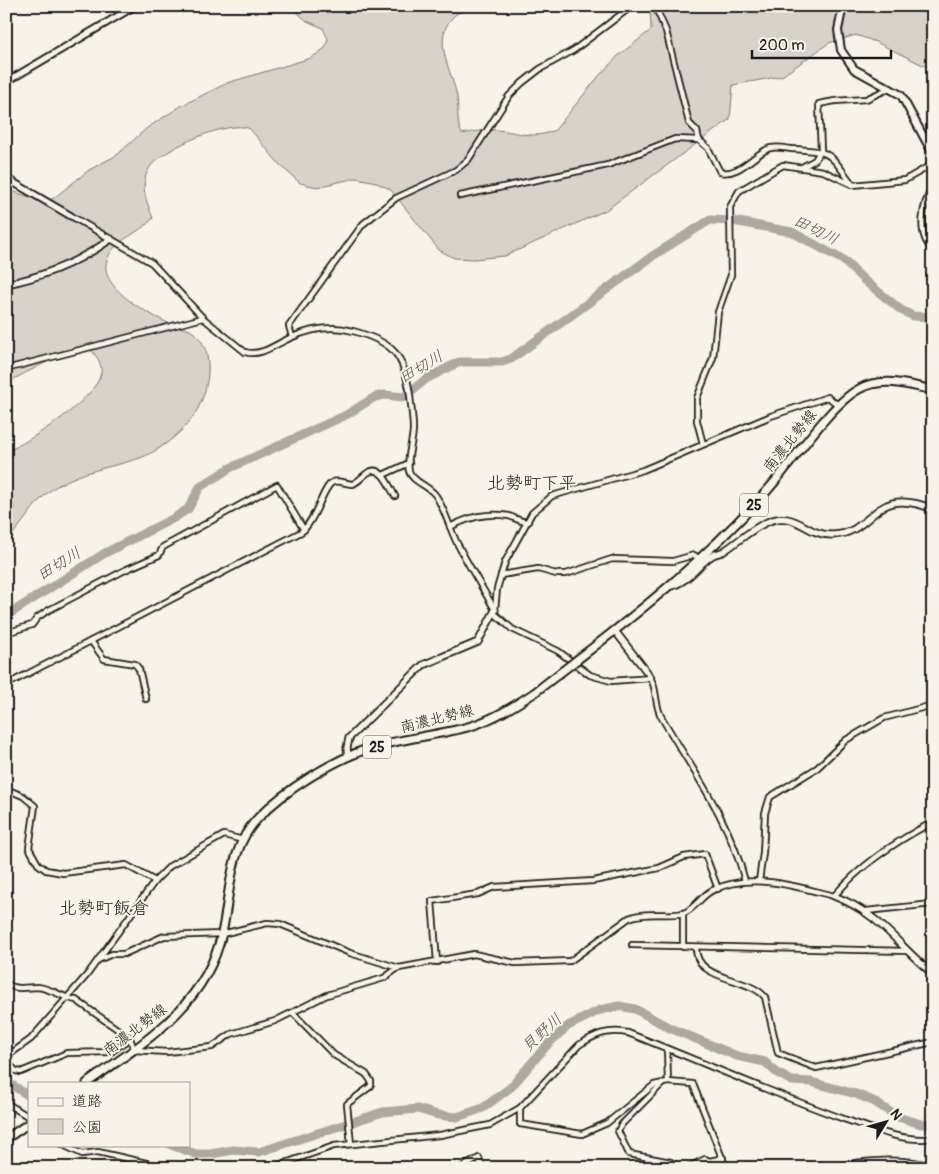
<svg xmlns="http://www.w3.org/2000/svg" width="939" height="1174" font-family="Pangolin,'Klee One',sans-serif">
  <style>
    .green { fill: #d7d3cb; stroke: #7a7874 }
    .lines { fill: none; stroke-linecap: round; stroke-linejoin: round }
    .river { stroke: #aca9a2; stroke-width: 9 }
    .minor-casing { stroke: #1c1c1c; stroke-width: 8 }
    .tertiary-casing { stroke: #1c1c1c; stroke-width: 9 }
    .secondary-casing { stroke: #1c1c1c; stroke-width: 10 }
    .primary-casing { stroke: #1c1c1c; stroke-width: 11 }
    .minor { stroke: #f7f3e8; stroke-width: 4.5 }
    .tertiary { stroke: #f7f3e8; stroke-width: 5.5 }
    .secondary { stroke: #f7f3e8; stroke-width: 6 }
    .primary { stroke: #f7f3e8; stroke-width: 7 }
    .primary-bridge-casing { stroke: #1c1c1c; stroke-width: 11; stroke-linecap: butt }
    .primary-bridge { stroke: #f7f3e8; stroke-width: 7 }
    .labels { text-anchor: middle; dominant-baseline: central; stroke-width: 4; stroke-linejoin: round; paint-order: stroke }
    .shield { fill: #f7f3e8; stroke: #5e5c59; stroke-width: 1 }
    .shield-label { font-size: 14px; font-weight: bold; fill: #1c1c1c }
    .street-label { font-size: 15px; fill: #1c1c1c; stroke: #f7f3e8 }
    .water-label { font-size: 16px; font-style: italic; fill: #565452; stroke: #f7f3e8 }
    .quarter-label { font-size: 18px; fill: #1c1c1c; stroke: #f7f3e8 }
  </style>
  <rect width="100%" height="100%" fill="#f7f3e8"/>
  <filter id="ink" filterUnits="userSpaceOnUse"><feTurbulence type="fractalNoise" baseFrequency=".02" numOctaves="2"/><feDisplacementMap in="SourceGraphic" scale="10" xChannelSelector="R" yChannelSelector="G"/><feConvolveMatrix kernelMatrix="1 2 1 2 8 2 1 2 1" color-interpolation-filters="sRGB"/></filter>
  <g filter="url(#ink)">
    <path class="green" d="M290 6H473C468 9 460 11 455 15 431 36 450 68 456 92 460 106 455 121 462 134 473 132 486 129 497 130 519 132 533 140 555 130L599 76 618 56 651 30 650 6H933V70L876 42 856 35 829 43 782 76 733 85 730 119 606 210 505 256 474 259 454 258 439 250 390 189 372 181 356 178 317 187 300 183 280 165 250 129C231 118 162 149 150 167 139 184 146 201 153 218 140 234 114 239 107 260 97 289 154 317 175 326 180 328 186 328 190 330 220 349 208 400 189 422 178 436 157 452 140 458 110 468 78 471 51 490 32 504 23 526 6 541V452C28 442 105 395 101 368 100 359 93 352 87 346L62 354 6 383V189L44 202 54 198 89 170 117 155 147 128 181 106 227 83 311 58 325 48 328 39 323 28 307 21Z"/>
    <g class="lines">
      <g class="river">
        <path d="M6 616 105 553 174 518 188 509 200 487 230 468 346 415 375 397 384 395 404 397 426 379 459 362H502L511 359 654 255 710 220 733 221 792 232 843 260 865 281 901 310 913 316 933 317"/>
        <path d="M6 1081 29 1096"/>
        <path d="M171 1145 196 1154H211L233 1150 259 1152 383 1112 418 1109 438 1115 457 1117 483 1108 511 1087 548 1044 568 1026 600 1010 619 1006 635 1009 670 1028 737 1056 765 1062 777 1073 792 1081 811 1082 856 1094 873 1101 898 1117 921 1124H933"/>
      </g>
      <defs>
        <g id="minor">
          <path d="M655 6 666 31 689 123 697 131 699 140 708 148 720 172C739 176 752 156 768 149 774 146 784 148 791 149 833 151 828 152 853 185"/>
          <path d="M802 167 815 160 821 150 819 104 835 101 866 99 890 88"/>
          <path d="M933 187C922 204 916 235 933 250"/>
          <path d="M460 196 608 165 675 139 699 140"/>
          <path d="M71 216 152 263 203 318 245 352C261 357 276 344 290 338 310 329 332 325 353 331 393 342 404 354 410 395 411 407 413 418 413 429 413 442 406 458 409 471 412 482 430 486 436 496 445 510 449 526 456 541 468 565 482 587 495 610"/>
          <path d="M292 337 289 326 363 224 396 198 456 170 468 160 509 96 522 83 540 69 574 50 632 6"/>
          <path d="M6 369 203 318"/>
          <path d="M703 444 697 421V398L713 358 718 312 731 275 730 207 739 191 783 165 823 171 853 185 905 180 933 164"/>
          <path d="M383 475 409 463"/>
          <path d="M450 527C469 517 487 512 509 516 515 518 521 522 528 522"/>
          <path d="M501 575 538 569 556 574H566L612 559 673 561 694 555 700 559"/>
          <path d="M495 610 497 589 505 562 532 513 552 496 643 470 771 416 828 397 838 405"/>
          <path d="M494 613 512 629 558 651 590 675 611 681 651 678"/>
          <path d="M6 633 32 625 37 618 47 611 125 570 159 555 163 547 277 485 304 530"/>
          <path d="M91 641 104 659 135 664 139 669 146 699"/>
          <path d="M647 672C659 688 653 703 662 718 694 773 729 818 745 881"/>
          <path d="M6 685 301 532C316 521 323 486 333 482 339 480 347 484 353 484 360 481 363 475 369 472 382 465 390 488 395 496"/>
          <path d="M6 789 23 796 35 806 29 848 38 864 46 870 63 873 126 865 155 881"/>
          <path d="M759 881 763 853 765 813 770 797 817 768 846 740 884 718 933 705"/>
          <path d="M866 911 933 904"/>
          <path d="M683 913V947"/>
          <path d="M632 945 908 951"/>
          <path d="M696 947C695 982 748 976 765 997L778 1053 816 1068 933 1042"/>
          <path d="M98 960 112 954H124L164 936 222 934 267 923 280 924 350 953 399 968 474 954 515 963 570 961 629 918C648 910 674 918 686 912 696 907 702 895 713 890 752 872 795 886 834 896 860 866 898 840 933 822"/>
          <path d="M437 962 432 901 478 894 494 887 593 881 659 868 684 857 705 854 718 889"/>
          <path d="M6 983C15 991 27 987 38 987 53 989 63 998 76 1000L130 1038 134 1050 167 1052 212 1047 231 1034 275 1021 327 995 384 978 398 968"/>
          <path d="M293 1013 334 1055 366 1074 371 1081V1086L347 1104 351 1144"/>
          <path d="M667 1049 668 1082"/>
          <path d="M6 1057 31 1039 87 975 155 881 170 866 224 835 243 840"/>
          <path d="M6 1061 16 1071 21 1072 67 1053 111 1052 130 1038"/>
          <path d="M663 1083 622 1124 618 1131 629 1154 671 1162 679 1168"/>
          <path d="M6 1103 29 1117"/>
          <path d="M520 1108V1124L582 1134 607 1123 654 1085 668 1082 693 1084 726 1168"/>
          <path d="M63 1145 82 1154 98 1152 168 1168"/>
          <path d="M271 1168 334 1146 440 1135 490 1125 520 1108 579 1045C596 1034 608 1029 628 1033 700 1061 771 1093 844 1119 871 1128 904 1143 933 1138"/>
          <path d="M461 1168 479 1158 482 1168"/>
          <path d="M687 1168 705 1159 710 1161 723 1158"/>
        </g>
        <g id="tertiary">
          <path d="M6 82 135 6"/>
          <path d="M6 178 71 216"/>
          <path d="M6 284C43 277 80 261 111 239"/>
          <path d="M671 586C689 582 698 564 713 555 717 553 721 553 724 551 738 542 750 530 765 523 796 508 805 536 833 535 876 533 871 484 933 509"/>
          <path d="M615 631 647 672"/>
          <path d="M348 757 347 748 349 738 423 665 478 642 495 610"/>
          <path d="M834 896C881 914 896 944 933 974"/>
          <path d="M835 1168C861 1160 906 1158 933 1167"/>
        </g>
        <path id="secondary" d="M843 6 838 30 841 50 854 69 901 95 933 154"/>
        <g id="primary">
          <path d="M578 659C645 608 709 555 765 493 791 465 829 405 859 389 883 376 908 385 933 390"/>
          <path d="M87 1083C143 1043 206 1006 222 933 231 893 228 848 259 817 285 790 332 761 367 749 401 738 437 736 471 726 494 719 514 706 534 693"/>
          <path d="M6 1139 29 1123"/>
        </g>
      </defs>
      <use href="#minor" class="minor-casing"/>
      <use href="#tertiary" class="tertiary-casing"/>
      <use href="#secondary" class="secondary-casing"/>
      <use href="#primary" class="primary-casing"/>
      <use href="#minor" class="minor"/>
      <use href="#tertiary" class="tertiary"/>
      <use href="#secondary" class="secondary"/>
      <use href="#primary" class="primary"/>
      <defs>
        <path id="primary-bridge" d="M534 693 578 659"/>
      </defs>
      <use href="#primary-bridge" class="primary-bridge-casing"/>
      <use href="#primary-bridge" class="primary-bridge"/>
    </g>
  </g>
  <g class="labels">
    <g class="shield">
      <rect x="740" y="493.5" width="28" height="23" rx="4"/>
      <rect x="363" y="735.5" width="28" height="23" rx="4"/>
    </g>
    <g class="shield-label">
      <text x="754" y="505">25</text>
      <text x="377" y="747">25</text>
    </g>
    <g class="street-label">
      <text transform="translate(790 441) rotate(-51)">南濃北勢線</text>
      <text transform="translate(437 719) rotate(-14)">南濃北勢線</text>
      <text transform="translate(135 1030) rotate(-37)">南濃北勢線</text>
    </g>
    <g class="water-label">
      <text transform="translate(816 230) rotate(26)">田切川</text>
      <text transform="translate(421 367) rotate(-31)">田切川</text>
      <text transform="translate(59 564) rotate(-32)">田切川</text>
      <text transform="translate(542 1033) rotate(-43)">貝野川</text>
    </g>
    <g class="quarter-label">
      <text x="532" y="483">北勢町下平</text>
      <text x="104" y="908">北勢町飯倉</text>
    </g>
  </g>
  <rect width="939" height="1174" fill="none" stroke="#f7f3e8" stroke-width="25"/>
  <rect x="12" y="12" width="914" height="1149" fill="none" stroke="#1c1c1c" stroke-width="2" filter="url(#ink)"/>
  <rect x="28" y="1082" width="162" height="65" fill="#f7f3e8" stroke="#9f9d96"/>
  <rect x="38" y="1098" width="25" height="8" fill="#f7f3e8" stroke="#9f9d96"/>
  <text x="72" y="1106" font-size="15" fill="#1c1c1c">道路</text>
  <rect x="38" y="1119" width="25" height="15" fill="#d7d3cb" stroke="#9f9d96"/>
  <text x="72" y="1132" font-size="15" fill="#1c1c1c">公園</text>
  <g transform="translate(886 1122) rotate(53)" stroke="#f7f3e8" stroke-width="4" paint-order="stroke">
  <path d="M0-4L9 19L0 12L-9 19Z" fill="#1c1c1c"/>
  <text y="-8" font-size="14" font-weight="bold" text-anchor="middle" fill="#1c1c1c">N</text>
  </g>
  <path d="M752 50v8h139v-8" fill="none" stroke="#1c1c1c" stroke-width="2.5"/>
  <text x="759" y="50" font-size="15" fill="#1c1c1c" stroke="#f7f3e8" stroke-width="4" paint-order="stroke">200 m</text>
</svg>
